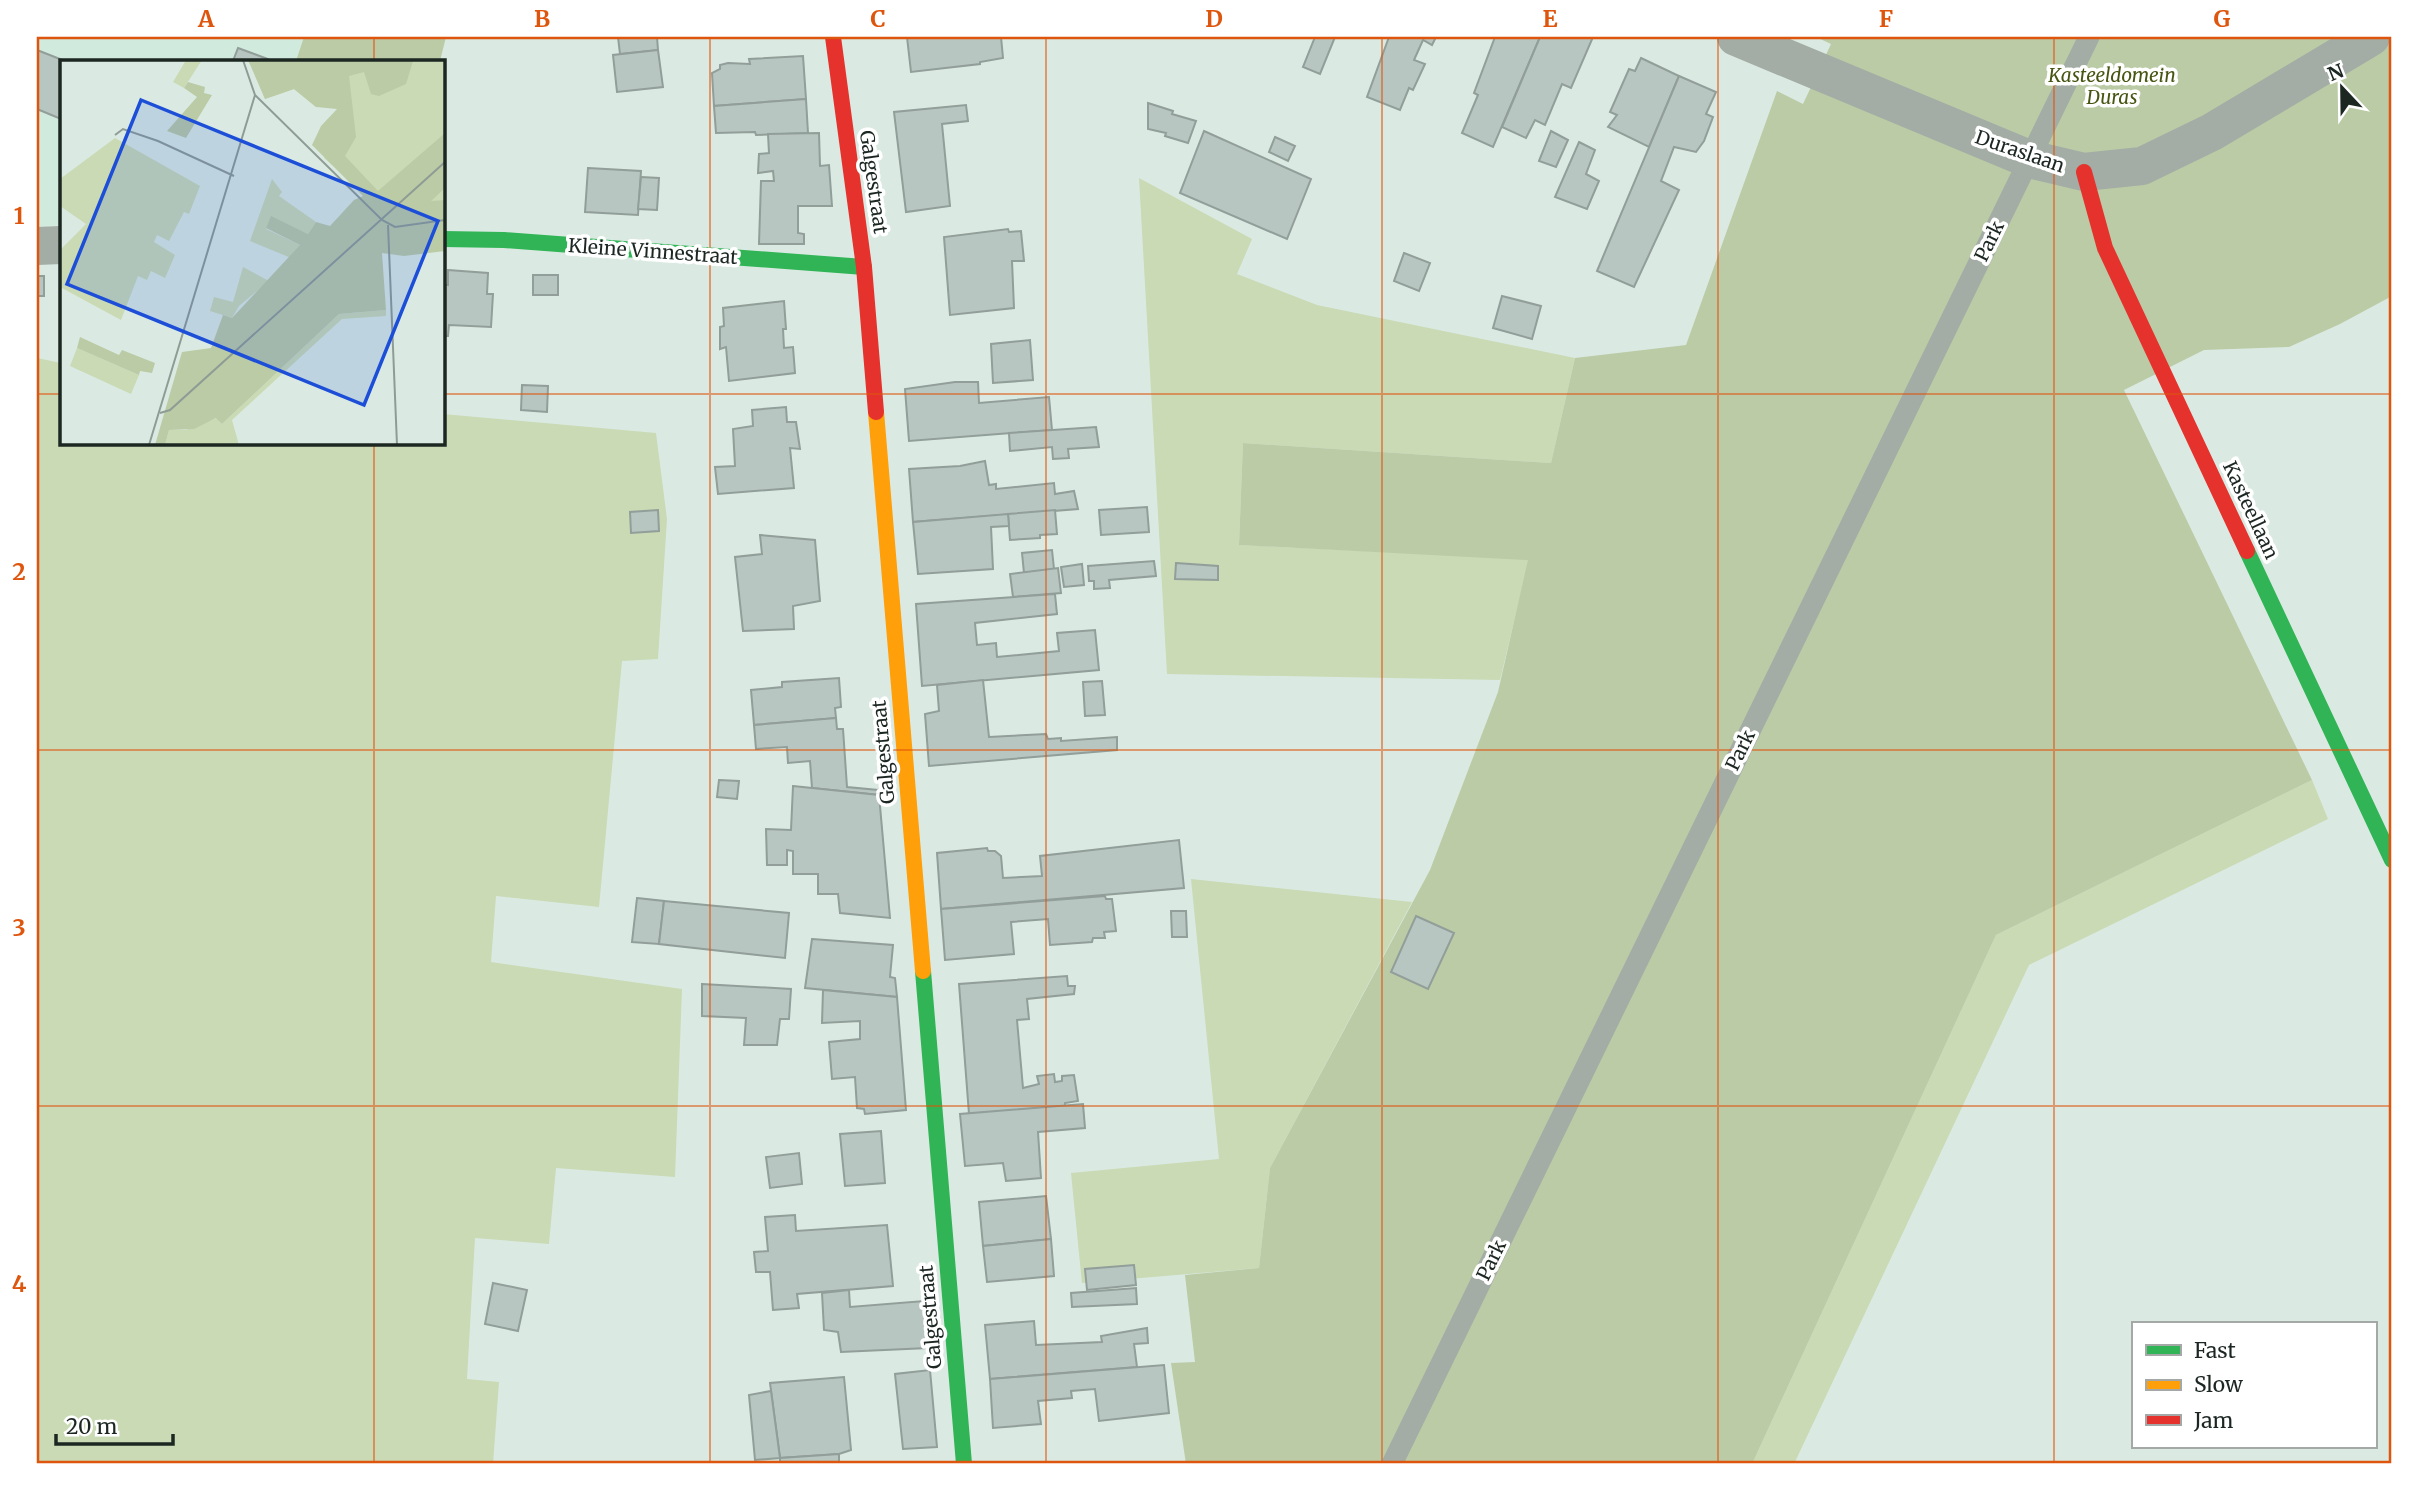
<svg xmlns="http://www.w3.org/2000/svg" width="2429" height="1501" font-family="Merriweather,serif">
  <style>
    .built { fill: #d0ebdd }
    .green { fill: #c9dab5 }
    .forest { fill: #bacba6 }
    .building { fill: #b8c6c1; stroke: #919e99; stroke-width: 2 }
    .lines { fill: none; stroke-linecap: round; stroke-linejoin: round }
    .lane { stroke: #a3aca5; stroke-width: 21 }
    .street { stroke: #a3aca5; stroke-width: 38 }
    .fast { stroke: #30b455; stroke-width: 16 }
    .slow { stroke: #ff9f0a; stroke-width: 16 }
    .jam { stroke: #e5322d; stroke-width: 16 }
    .grid { fill: none; stroke: #de560d; stroke-width: 2; stroke-opacity: 0.55 }
    .labels { text-anchor: middle; dominant-baseline: central; stroke-width: 7; stroke-linejoin: round; paint-order: stroke }
    .park-label { font-size: 19px; font-style: italic; fill: #465512; stroke: #fff }
    .street-label { font-size: 19px; fill: #1c2722; stroke: #fff }
    .inset-road { fill: none; stroke: #8e9c95; stroke-width: 2 }
    .view { fill: #1d4ed8; fill-opacity: 0.15; stroke: #1d4ed8; stroke-width: 3.5 }
    .inset-edge { fill: none; stroke: #1c2722; stroke-width: 3.5 }
    .neatline { fill: none; stroke: #de560d; stroke-width: 2.5 }
    .grid-label { font-size: 23px; text-anchor: middle; font-weight: bold; fill: #de560d }
  </style>
  <rect width="100%" height="100%" fill="#daeae2"/>
  <path class="built" d="M37 37H304L296 61H61V225L37 226Z"/>
  <g class="green">
    <path d="M1139 178 1252 239 1237 274 1317 305 1575 358 1551 463 1243 443 1239 545 1529 559 1500 680 1167 674Z"/>
    <path d="M37 358 61 363V443H443V414L656 433 667 519 658 659 622 661 599 907 496 896 491 962 682 989 675 1177 556 1168 549 1244 475 1238 467 1379 499 1382 493 1464H37Z"/>
    <path d="M2312 780 2328 819 2029 965 1794 1464H1752L1996 935Z"/>
    <path d="M1191 879 1412 902 1270 1168 1259 1268 1082 1283 1071 1173 1219 1159Z"/>
  </g>
  <g class="forest">
    <path d="M304 37H446L440 61H296Z"/>
    <path d="M1816 37H2392V296L2340 324 2289 347 2204 350 2124 390 2312 780 1996 935 1752 1464H1186L1171 1363 1195 1362 1185 1275 1259 1268 1270 1168 1430 870 1498 692 1528 560 1239 545 1243 443 1551 463 1575 358 1686 345 1777 91 1803 104 1831 44Z"/>
  </g>
  <g class="building">
    <path d="M618 37H657L658 50 620 54Z"/>
    <path d="M907 37H1001L1003 58 980 62V64L911 72Z"/>
    <path d="M1315 37H1335L1320 74 1303 67Z"/>
    <path d="M1389 37H1436L1432 45 1423 40 1414 60 1425 64 1413 90 1409 88 1400 110 1367 97Z"/>
    <path d="M1495 37H1540L1493 147 1462 133 1478 95 1474 93Z"/>
    <path d="M1540 37H1593L1571 88 1562 84 1545 125 1535 120 1526 138 1502 127Z"/>
    <path d="M238 48 268 59 267 61H233Z"/>
    <path d="M37 50 65 61H61V119L37 109Z"/>
    <path d="M658 50 663 87 617 92 613 55Z"/>
    <path d="M803 56 806 99 714 106 712 73 720 69V65L728 63 750 64 749 59Z"/>
    <path d="M1641 58 1679 76 1649 147 1608 127 1617 115 1610 112 1629 69 1635 71Z"/>
    <path d="M1679 76 1716 92 1706 114 1713 117 1704 141 1696 152 1674 147 1661 181 1679 190 1634 287 1597 271Z"/>
    <path d="M806 99 808 133 756 135 755 132 716 133 714 106Z"/>
    <path d="M1148 103 1173 111 1172 114 1196 121 1188 143 1165 136 1166 133 1148 129Z"/>
    <path d="M966 105 968 121 942 124 950 206 906 212 894 112Z"/>
    <path d="M1204 131 1311 179 1287 239 1180 193Z"/>
    <path d="M1551 131 1568 140 1556 167 1539 161Z"/>
    <path d="M819 133 820 166 829 165 832 206H798V233L804 234V244H759L761 181H774L773 171 758 173 759 154 769 153 768 134Z"/>
    <path d="M1275 137 1295 146 1288 161 1269 152Z"/>
    <path d="M1579 142 1595 150 1586 174 1599 181 1587 209 1555 197Z"/>
    <path d="M588 168 641 171 638 215 585 212Z"/>
    <path d="M641 177 659 178 657 210 638 209Z"/>
    <path d="M1008 229 1009 232 1021 231 1024 261H1012L1014 308 950 315 944 237Z"/>
    <path d="M1404 253 1430 263 1419 291 1394 281Z"/>
    <path d="M448 270 488 273 487 294H493L491 327 449 325 448 336H443V284L448 285Z"/>
    <rect x="533" y="275" width="25" height="20"/>
    <rect x="37" y="276" width="7" height="20"/>
    <path d="M1502 296 1541 306 1532 339 1493 328Z"/>
    <path d="M784 301 786 329H783L784 348 793 347 795 373 729 381 726 347 720 349V327L724 326 723 308Z"/>
    <path d="M1030 340 1033 380 993 383 991 344Z"/>
    <path d="M955 382H978L979 403 1049 397 1052 430 909 441 905 389Z"/>
    <path d="M522 385 548 386 547 412 521 410Z"/>
    <path d="M786 407 787 422H796L800 449 790 448 794 488 718 494 715 467 735 466 733 429 753 426 752 410Z"/>
    <path d="M1096 427 1099 447 1068 449 1069 458 1053 459 1052 447 1010 451 1009 433Z"/>
    <path d="M985 461 989 485 996 484V489L1054 483 1055 494 1074 491 1078 509 913 522 909 469 960 466Z"/>
    <path d="M1147 507 1149 532 1101 535 1099 510Z"/>
    <path d="M658 510 659 531 631 533 630 512Z"/>
    <path d="M1055 510 1057 534 1040 535V538L1010 540 1008 514Z"/>
    <path d="M1008 514 1009 526 991 527 993 569 918 574 913 522Z"/>
    <path d="M760 535 815 540 820 601 793 606 794 629 743 631 735 557 762 554Z"/>
    <path d="M1052 550 1054 569 1024 573 1022 553Z"/>
    <path d="M1154 561 1156 576 1109 580 1110 588 1094 589V581H1089L1088 566Z"/>
    <path d="M1176 563 1218 566V580L1175 579Z"/>
    <path d="M1082 564 1084 585 1064 587 1061 567Z"/>
    <path d="M1058 568 1061 593 1013 597 1010 574Z"/>
    <path d="M1055 594 1057 614 975 623 977 645 996 643 997 657 1059 651 1057 633 1095 630 1099 670 922 686 916 604Z"/>
    <path d="M839 678 841 707 835 708 836 718 754 725 751 690 782 687V682Z"/>
    <path d="M983 680 989 737 1046 734 1048 739 1061 738V741L1117 737V750L929 766 925 714 939 711 937 685Z"/>
    <path d="M1102 681 1105 715 1085 716 1083 682Z"/>
    <path d="M836 718 837 729H843L847 787 878 790 879 795 812 788 810 761 788 763 787 747 756 749 754 725Z"/>
    <path d="M719 780 739 781 737 799 717 797Z"/>
    <path d="M793 786 879 795 890 918 840 913 838 894H818V874H793V851L787 850V865H767L766 829 791 830Z"/>
    <path d="M1179 840 1184 888 941 909 937 853 987 848 988 851H995L1001 856 1003 878 1042 876 1040 856Z"/>
    <path d="M1105 896 1106 899H1112L1116 931 1104 932 1105 938H1093L1092 942 1050 945 1048 919 1011 922 1014 954 945 960 941 909Z"/>
    <path d="M637 898 664 901 659 944 632 942Z"/>
    <path d="M664 901 789 913 785 958 659 944Z"/>
    <path d="M1171 911H1186L1187 937H1172Z"/>
    <path d="M1416 916 1454 933 1428 989 1391 972Z"/>
    <path d="M812 939 893 945 890 977 895 978 897 997 805 988Z"/>
    <path d="M1067 976 1068 986H1075L1074 994 1027 999 1029 1019 1017 1020 1023 1088 1039 1084 1037 1076 1054 1074 1055 1082 1062 1081V1076L1074 1075 1078 1101 1065 1103V1106L969 1114 959 984Z"/>
    <path d="M702 984 791 989 789 1019H780L777 1045H744L746 1018 702 1016Z"/>
    <path d="M823 990 897 997 906 1110 865 1114 864 1109 857 1108 855 1077 832 1079 829 1042 860 1039V1021L822 1023Z"/>
    <path d="M1083 1104 1085 1128 1038 1132 1041 1178 1006 1181 1003 1163 965 1166 960 1114Z"/>
    <path d="M881 1131 885 1183 845 1186 840 1134Z"/>
    <path d="M799 1153 802 1184 770 1188 766 1157Z"/>
    <path d="M1046 1196 1051 1239 983 1246 979 1202Z"/>
    <path d="M795 1215 796 1231 887 1225 893 1286 797 1294 799 1308 773 1310 770 1272H756L754 1252 768 1251 765 1217Z"/>
    <path d="M1051 1239 1054 1276 987 1282 983 1246Z"/>
    <path d="M1134 1265 1136 1285 1087 1290 1085 1269Z"/>
    <path d="M493 1283 527 1290 518 1331 485 1324Z"/>
    <path d="M1136 1288 1137 1304 1072 1307 1071 1293Z"/>
    <path d="M849 1290 850 1307 924 1301 928 1348 841 1352 838 1332 824 1330 822 1293Z"/>
    <path d="M1034 1321 1036 1345 1102 1342 1101 1336 1147 1328 1148 1343 1134 1344 1137 1367 990 1379 985 1325Z"/>
    <path d="M1164 1365 1169 1413 1099 1421 1095 1389 1071 1391 1072 1398 1038 1401 1041 1424 993 1428 990 1379Z"/>
    <path d="M930 1370 937 1447 903 1449 895 1374Z"/>
    <path d="M844 1377 851 1450 839 1454 780 1458 770 1383Z"/>
    <path d="M771 1391 780 1458 755 1460 749 1395Z"/>
    <path d="M839 1454V1464H780V1458Z"/>
  </g>
  <g class="lines">
    <path class="lane" d="M1392 1464 2089 37"/>
    <g class="street">
      <path d="M1736 37 2029 159 2084 172 2142 166 2212 132 2371 37"/>
      <path d="M37 246 61 245"/>
    </g>
    <g class="fast">
      <path d="M443 239 504 240 864 267"/>
      <path d="M2247 551 2392 860"/>
      <path d="M923 971 964 1464"/>
    </g>
    <path class="slow" d="M876 412 923 971"/>
    <g class="jam">
      <path d="M833 37 864 267 876 412"/>
      <path d="M2084 172 2105 248 2247 551"/>
    </g>
  </g>
  <path class="grid" d="M374 37V61M710 37V1464M1046 37V1464M1382 37V1464M1718 37V1464M2054 37V1464M37 394H61M443 394H2392M374 443V1464M37 750H2392M37 1106H2392"/>
  <g class="labels">
    <g class="park-label">
      <text x="2112" y="75">Kasteeldomein<tspan x="2112" dy="22">Duras</tspan></text>
    </g>
    <g class="street-label">
      <text transform="translate(2020 151) rotate(19)">Duraslaan</text>
      <text transform="translate(874 182) rotate(82)">Galgestraat</text>
      <text transform="translate(1989 241) rotate(-64)">Park</text>
      <text transform="translate(653 251) rotate(4)">Kleine Vinnestraat</text>
      <text transform="translate(2251 510) rotate(65)">Kasteellaan</text>
      <text transform="translate(1740 750) rotate(-64)">Park</text>
      <text transform="translate(883 752) rotate(-95)">Galgestraat</text>
      <text transform="translate(1491 1260) rotate(-64)">Park</text>
      <text transform="translate(930 1317) rotate(-95)">Galgestraat</text>
    </g>
  </g>
  <g transform="translate(60 60)">
    <rect width="385" height="385" fill="#daeae2"/>
    <path d="M126 0H142L124 28 113 22ZM189 0H385V155L338 162 264 98 280 47H256L234 29 205 39ZM55 78 140 126 129 154 124 152 109 181 97 175 94 182 115 195 105 218 91 211 87 220 78 216 61 260 0 227V190L26 164 0 146V119ZM212 119 222 132 219 136 256 162 248 174 211 157 206 169 240 185 231 198 190 181ZM183 207 209 221 179 246 172 258 150 251 154 237 173 242ZM326 250V256L282 259 172 360 179 385H105L109 370H126L157 358 162 364 279 254ZM17 288 79 315 71 334 10 306Z" fill="#c9dab5"/>
    <path d="M188 0H371L353 1 346 24 319 36 311 34 304 12 289 16 296 77 285 96 318 131 385 73V128L371 141 385 140V191L344 196 322 193 326 250 279 254 162 364 156 358 134 369 109 370 105 385H95L122 292 151 288 163 255 172 258 240 185 206 168 211 156 248 174 256 162 270 166 294 140 303 136 252 85 261 66 277 49 256 47 234 29 205 39ZM128 22 145 27 144 33 152 35 126 78 107 71 137 37 124 28ZM20 277 59 295 62 290 95 303 92 313 80 311 79 315 17 288Z" fill="#bacba6"/>
    <path class="inset-road" d="M183 0 195 35 322 160 335 167 385 160M55 75 63 69 98 81 174 116M328 165 337 385M100 353 110 350 385 102M89 385 195 35"/>
    <path class="view" d="M81 40 378 161 304 345 7 224Z"/>
    <rect width="385" height="385" class="inset-edge"/>
  </g>
  <rect width="2429" height="1501" fill="none" stroke="#ffffff" stroke-width="77"/>
  <rect x="2132" y="1322" width="245" height="126" fill="#ffffff" stroke="#a4a9a7" stroke-width="2"/>
  <rect x="2146" y="1345" width="35" height="10" fill="#30b455" stroke="#a4a9a7" stroke-width="2"/>
  <text x="2194" y="1358" font-size="21" fill="#1c2722">Fast</text>
  <rect x="2146" y="1380" width="35" height="10" fill="#ff9f0a" stroke="#a4a9a7" stroke-width="2"/>
  <text x="2194" y="1392" font-size="21" fill="#1c2722">Slow</text>
  <rect x="2146" y="1415" width="35" height="10" fill="#e5322d" stroke="#a4a9a7" stroke-width="2"/>
  <text x="2194" y="1428" font-size="21" fill="#1c2722">Jam</text>
  <g transform="translate(2342 88) rotate(338)" stroke="#ffffff" stroke-width="5" paint-order="stroke">
  <path d="M0-5L12 26L0 18L-12 26Z" fill="#1c2722"/>
  <text y="-10" font-size="19" font-weight="bold" text-anchor="middle" fill="#1c2722">N</text>
  </g>
  <path d="M56 1434v10h117v-10" fill="none" stroke="#1c2722" stroke-width="3.5"/>
  <text x="66" y="1434" font-size="21" fill="#1c2722" stroke="#ffffff" stroke-width="5" paint-order="stroke">20 m</text>
  <rect x="38" y="38" width="2352" height="1424" class="neatline"/>
  <g class="grid-label">
    <text x="206" y="27">A</text>
    <text x="542" y="27">B</text>
    <text x="878" y="27">C</text>
    <text x="1214" y="27">D</text>
    <text x="1550" y="27">E</text>
    <text x="1886" y="27">F</text>
    <text x="2222" y="27">G</text>
    <text x="19" y="224">1</text>
    <text x="19" y="580">2</text>
    <text x="19" y="936">3</text>
    <text x="19" y="1292">4</text>
  </g>
</svg>
